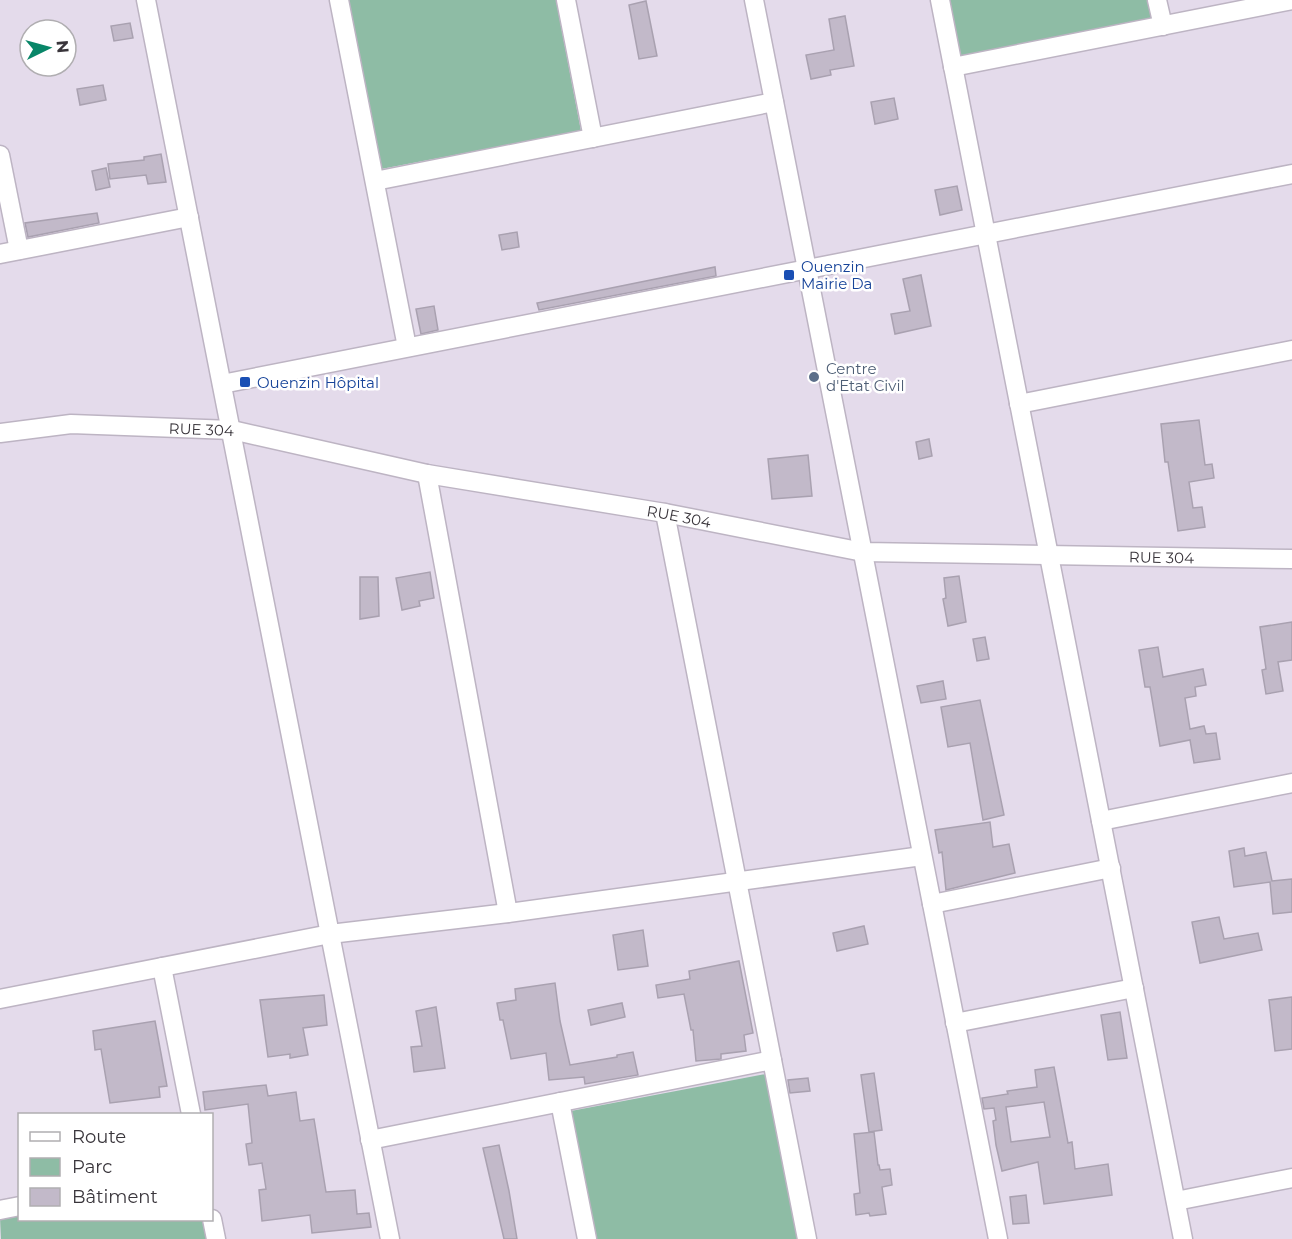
<svg xmlns="http://www.w3.org/2000/svg" width="1292" height="1239" font-family="Montserrat,sans-serif">
  <style>
    .green { fill: #8ebca5 }
    .building { fill: #c2b9c9; stroke: #a9a1b0; stroke-width: 1.5; fill-rule: evenodd }
    .lines { fill: none; stroke-linecap: round; stroke-linejoin: round }
    .street-casing { stroke: #bdb4c3; stroke-width: 21 }
    .street { stroke: #fff; stroke-width: 18 }
    .transit-dot { fill: #1a4fb4; stroke: #fff; stroke-width: 2 }
    .service-dot { fill: #5c6f8a; stroke: #fff; stroke-width: 2 }
    .labels { text-anchor: middle; dominant-baseline: central; stroke-width: 5; stroke-linejoin: round; paint-order: stroke }
    .transit-label { font-size: 15px; fill: #164399; stroke: #fff; text-anchor: start }
    .service-label { font-size: 15px; fill: #4e5e75; stroke: #fff; text-anchor: start }
    .street-label { font-size: 15px; fill: #39353b; stroke: #fff }
  </style>
  <rect width="100%" height="100%" fill="#e4dbeb"/>
  <g class="green">
    <path d="M349 0H556L581 131 381 169Z"/>
    <path d="M943 0H1150L1154 19 954 57Z"/>
    <path d="M771 1073 802 1239H595L571 1111Z"/>
    <path d="M19 1213 20 1220H204L208 1239H1L0 1217Z"/>
  </g>
  <g class="building">
    <path d="M646 1 657 56 639 59 629 5Z"/>
    <path d="M845 16 854 66 830 70 831 75 811 79 806 55 834 50 829 19Z"/>
    <path d="M130 23 133 38 114 41 111 26Z"/>
    <path d="M103 85 106 100 80 105 77 89Z"/>
    <path d="M894 98 898 119 875 124 871 102Z"/>
    <path d="M161 154 166 182 148 184 146 175 110 179 108 164 144 160V157Z"/>
    <path d="M106 168 110 187 96 190 92 171Z"/>
    <path d="M957 186 962 210 940 215 935 190Z"/>
    <path d="M97 213 99 223 28 237 25 223Z"/>
    <path d="M517 232 519 247 502 250 499 235Z"/>
    <path d="M715 267 716 276 539 310 537 303Z"/>
    <path d="M921 275 931 326 895 334 891 314 910 311 903 279Z"/>
    <path d="M434 306 438 330 421 334 416 309Z"/>
    <path d="M1199 420 1205 465 1212 464 1214 478 1189 482 1193 508 1202 507 1205 527 1178 531 1168 462H1165L1161 424Z"/>
    <path d="M929 439 932 456 919 459 916 442Z"/>
    <path d="M808 455 812 496 772 499 768 459Z"/>
    <path d="M430 572 434 598 419 601 420 606 402 610 396 578Z"/>
    <path d="M959 576 966 622 948 626 943 599 946 598 944 578Z"/>
    <path d="M360 577H378L379 616 360 619Z"/>
    <path d="M1292 622V660L1278 662 1283 691 1266 694 1262 670 1266 669 1260 627Z"/>
    <path d="M985 637 989 659 977 661 973 639Z"/>
    <path d="M1158 647 1163 677 1203 669 1206 685 1195 687 1196 696 1185 698 1190 729 1204 726 1206 734 1216 733 1220 759 1194 763 1190 740 1160 746 1150 687H1145L1139 650Z"/>
    <path d="M943 681 946 699 921 703 917 686Z"/>
    <path d="M980 700 1004 815 983 820 970 743 948 747 941 707Z"/>
    <path d="M990 822 993 847 1009 844 1015 873 946 890 942 852 939 853 935 830Z"/>
    <path d="M1244 848 1245 856 1266 852 1272 881 1292 879V912L1273 914 1270 882 1234 887 1229 851Z"/>
    <path d="M1219 917 1224 939 1258 933 1262 950 1200 963 1192 922Z"/>
    <path d="M864 926 868 944 837 951 833 933Z"/>
    <path d="M643 930 648 966 618 970 613 935Z"/>
    <path d="M739 961 753 1033 744 1035 746 1051 721 1054V1059L696 1061 693 1030H691L684 994 658 998 656 985 690 979 689 971Z"/>
    <path d="M555 983 560 1021 570 1065 617 1057V1055L633 1052 638 1075 585 1084 584 1077 549 1080 546 1053 511 1059 503 1020H500L497 1003 516 1000 515 989Z"/>
    <path d="M324 995 327 1025 303 1028 308 1055 290 1058V1054L268 1057 260 1000Z"/>
    <path d="M1292 997V1049L1275 1051 1269 1000Z"/>
    <path d="M622 1003 625 1017 591 1025 588 1010Z"/>
    <path d="M436 1007 445 1068 414 1072 411 1047 422 1046 416 1011Z"/>
    <path d="M1120 1012 1127 1058 1108 1060 1101 1015Z"/>
    <path d="M155 1021 167 1086 159 1087 160 1097 110 1103 101 1049 95 1050 93 1031Z"/>
    <path d="M1054 1067 1068 1143 1072 1142 1075 1169 1108 1164 1112 1195 1044 1204 1038 1162 1002 1171 996 1145 993 1121 996 1120 994 1108 984 1109 982 1098 1008 1094 1007 1091 1037 1087 1035 1070ZM1044 1102 1050 1137 1011 1142 1006 1107Z"/>
    <path d="M874 1073 882 1130 869 1132 861 1075Z"/>
    <path d="M808 1078 810 1091 790 1093 788 1080Z"/>
    <path d="M266 1085 268 1096 296 1092 300 1121 314 1119 326 1192 355 1190 357 1214 369 1213 371 1227 312 1233 310 1215 262 1221 259 1190 266 1189 262 1163 249 1165 246 1144 252 1143 248 1104 205 1110 203 1092Z"/>
    <path d="M874 1132 878 1165H879L880 1170 890 1169 892 1185 882 1187 886 1214 870 1216 869 1213 856 1215 854 1194 860 1193 854 1134Z"/>
    <path d="M499 1145 509 1191 517 1239H504L483 1148Z"/>
    <path d="M1026 1195 1029 1223 1013 1224 1010 1197Z"/>
  </g>
  <g class="lines">
    <defs>
      <g id="street">
        <path d="M146 0 390 1239"/>
        <path d="M339 0 407 347"/>
        <path d="M566 0 593 138"/>
        <path d="M754 0 998 1239"/>
        <path d="M940 0 1183 1239"/>
        <path d="M1157 0 1163 26"/>
        <path d="M953 67 1292 0"/>
        <path d="M0 155 19 250"/>
        <path d="M375 181 774 102"/>
        <path d="M0 254 189 217"/>
        <path d="M222 384 1292 174"/>
        <path d="M1019 404 1292 350"/>
        <path id="s1" d="M0 433 71 424 232 430 427 474 665 513 863 552 1292 559"/>
        <path d="M427 474 508 913"/>
        <path d="M665 513 807 1239"/>
        <path d="M1101 821 1292 783"/>
        <path d="M932 904 1111 868"/>
        <path d="M162 967 191 1114"/>
        <path d="M0 999 330 934 508 913 922 856"/>
        <path d="M955 1023 1134 988"/>
        <path d="M560 1102 587 1239"/>
        <path d="M370 1140 772 1060"/>
        <path d="M1176 1201 1292 1178"/>
        <path d="M0 1210 20 1206"/>
        <path d="M212 1219 216 1239"/>
      </g>
    </defs>
    <use href="#street" class="street-casing"/>
    <use href="#street" class="street"/>
  </g>
  <g class="transit-dot">
    <rect x="783" y="269" width="12" height="12" rx="3"/>
    <rect x="239" y="376" width="12" height="12" rx="3"/>
  </g>
  <circle class="service-dot" cx="814" cy="377" r="6"/>
  <g class="labels">
    <g class="transit-label">
      <text x="801" y="266">Ouenzin<tspan x="801" dy="17">Mairie Da</tspan></text>
      <text x="257" y="382">Ouenzin Hôpital</text>
    </g>
    <g class="service-label">
      <text x="826" y="368">Centre<tspan x="826" dy="17">d'Etat Civil</tspan></text>
    </g>
    <g class="street-label">
      <text stroke="none"><textPath href="#s1" startOffset="202">RUE 304</textPath></text>
      <text stroke="none"><textPath href="#s1" startOffset="688">RUE 304</textPath></text>
      <text stroke="none"><textPath href="#s1" startOffset="1174">RUE 304</textPath></text>
    </g>
  </g>
  <rect x="18" y="1113" width="195" height="108" fill="#ffffff" stroke="#b0aeb1" stroke-width="1.5"/>
  <rect x="30" y="1132" width="30" height="9" fill="#ffffff" stroke="#b0aeb1" stroke-width="1.5"/>
  <text x="72" y="1143" font-size="18" fill="#39353b">Route</text>
  <rect x="30" y="1158" width="30" height="18" fill="#8ebca5" stroke="#b0aeb1" stroke-width="1.5"/>
  <text x="72" y="1173" font-size="18" fill="#39353b">Parc</text>
  <rect x="30" y="1188" width="30" height="18" fill="#c2b9c9" stroke="#b0aeb1" stroke-width="1.5"/>
  <text x="72" y="1203" font-size="18" fill="#39353b">Bâtiment</text>
  <g transform="translate(48 48) rotate(85)"><circle r="28" fill="#ffffff" stroke="#b0aeb1" stroke-width="1.5"/>
  <path d="M0-4.5L10 22L0 15L-10 22Z" fill="#088668"/>
  <text y="-9" font-size="16" font-weight="bold" text-anchor="middle" fill="#39353b">N</text>
  </g>
</svg>
